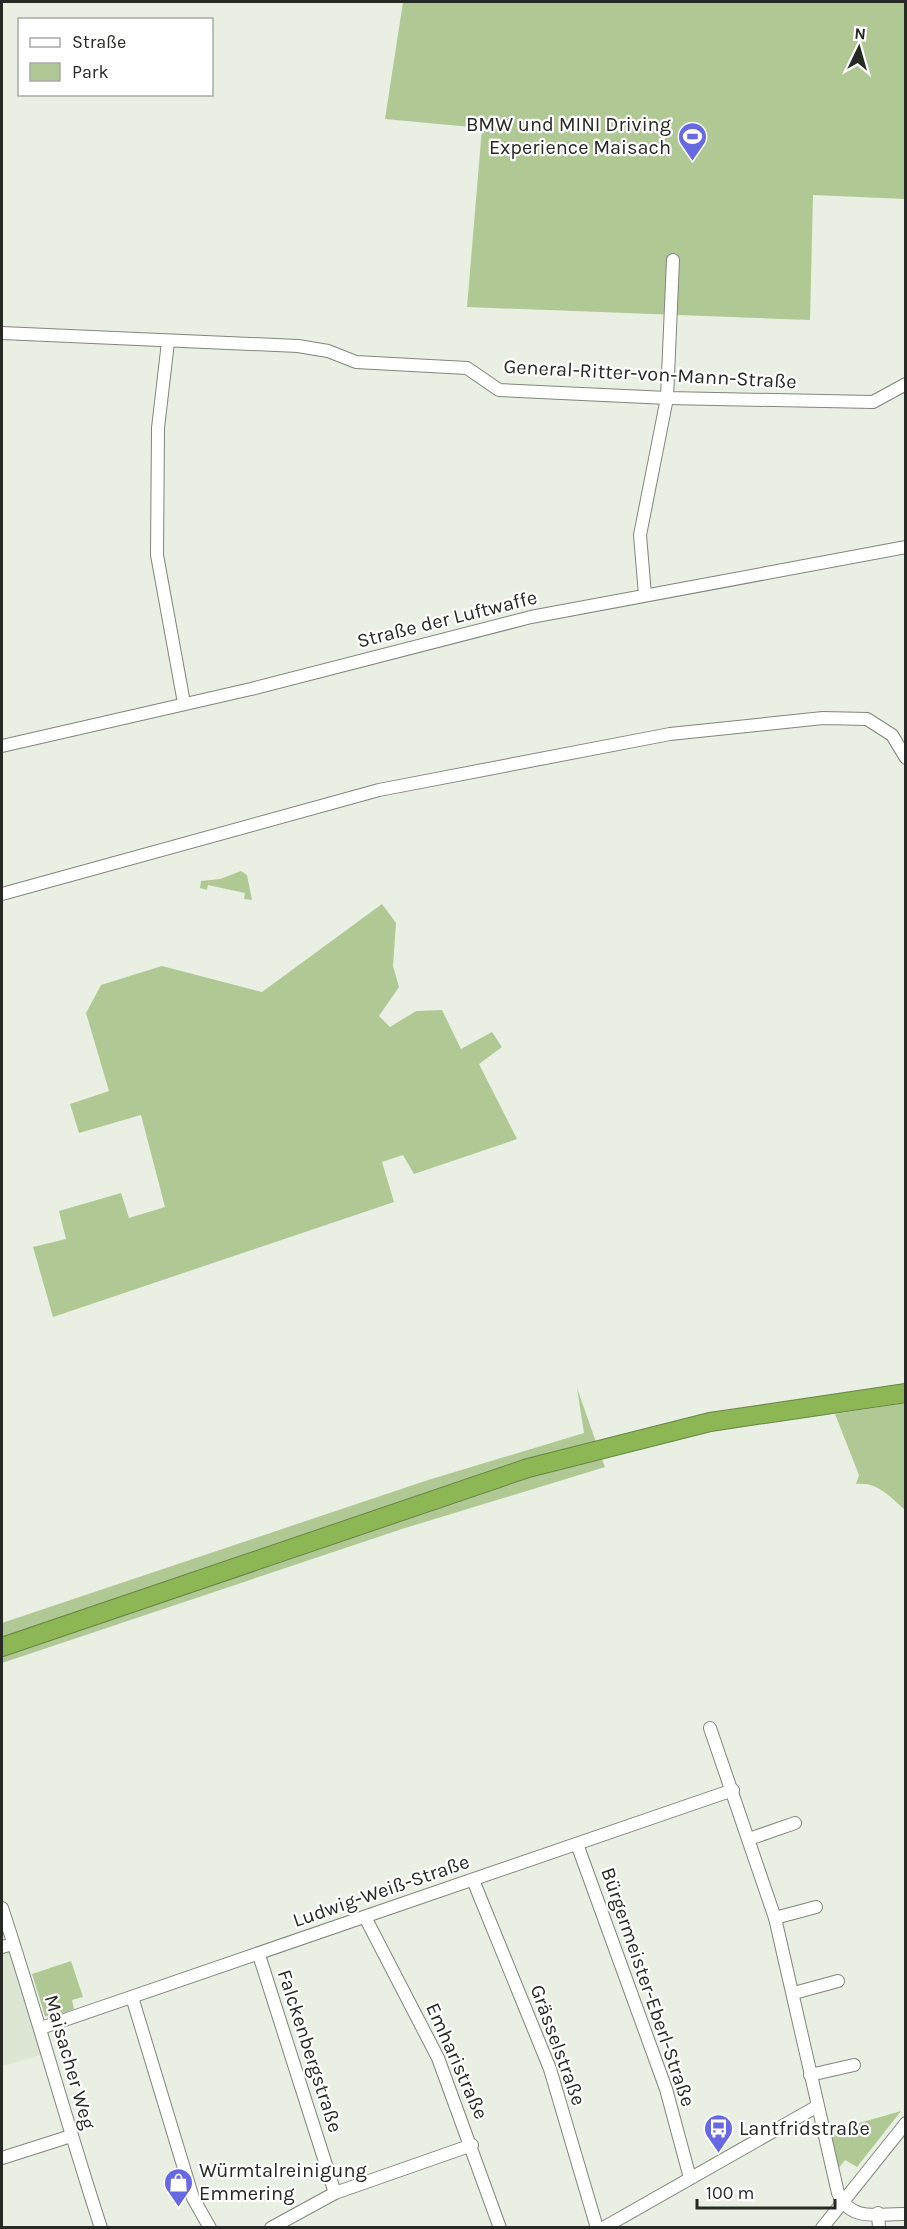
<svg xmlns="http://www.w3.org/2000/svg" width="907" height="2229" font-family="Karla,sans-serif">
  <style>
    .built { fill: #dce6d3 }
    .green { fill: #b0c994 }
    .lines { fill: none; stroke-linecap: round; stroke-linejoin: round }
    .minor-casing { stroke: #80867b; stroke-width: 14 }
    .highway-casing { stroke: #698544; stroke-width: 20 }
    .minor { stroke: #fff; stroke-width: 12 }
    .highway { stroke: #8db754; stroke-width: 18 }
    .labels { text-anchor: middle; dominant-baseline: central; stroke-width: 4.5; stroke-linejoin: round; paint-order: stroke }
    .poi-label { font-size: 20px; fill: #272925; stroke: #fff; text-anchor: start }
    .street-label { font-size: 20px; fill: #272925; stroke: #fff }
  </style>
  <rect width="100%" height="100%" fill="#e9efe3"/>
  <path class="built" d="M11 1949 41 2055 2 2066V1952Z"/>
  <g class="green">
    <path d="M403 2H905V199L813 195 810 320 467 307 482 128 385 119Z"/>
    <path d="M241 871 247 875 252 900 244 899 245 893 208 885 207 890 200 888 201 881 220 879Z"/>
    <path d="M382 904 396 923 393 966 399 987 379 1016 390 1027 416 1011 442 1010 461 1049 492 1032 502 1047 479 1064 517 1139 414 1174 403 1155 382 1162 394 1202 53 1317 33 1247 66 1239 59 1211 121 1193 129 1218 165 1207 141 1115 79 1133 70 1104 109 1091 86 1013 101 985 162 966 262 992Z"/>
    <path d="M577 1388 596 1442 2 1640V1623L428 1480 584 1433Z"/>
    <path d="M905 1403H906L905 1510C890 1497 878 1482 856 1484L859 1475 835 1414Z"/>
    <path d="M601 1457 605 1467 402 1529 2 1663V1655L532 1475Z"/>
    <path d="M71 1961 83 1997 72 2000 74 2009 51 2017 45 2016 32 1974Z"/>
    <path d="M901 2111 857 2167 845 2160 838 2169 828 2132Z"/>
  </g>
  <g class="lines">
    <defs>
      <g id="minor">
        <path d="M2 333 298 346 328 351 356 362 467 368 499 390 667 398 873 402 906 384"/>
        <path d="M168 342 158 428 157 555 184 703"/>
        <path d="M645 595 640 535 667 398 673 260"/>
        <path d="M2 746 251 689 531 617 906 547"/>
        <path d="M2 894 379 790 670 734 823 718 867 719 892 735 906 758"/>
        <path d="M710 1728 775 1918 838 2193C851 2223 878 2213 906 2214"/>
        <path d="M749 1839 795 1823"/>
        <path d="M577 1844 666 2089 690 2178"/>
        <path d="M473 1880 550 2069 597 2228"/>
        <path d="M2 1908C37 2014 66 2121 101 2228"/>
        <path d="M365 1917 438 2058 500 2228"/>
        <path d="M775 1918 816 1907"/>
        <path d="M2 1947 13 1944"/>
        <path d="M259 1955 335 2193"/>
        <path d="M794 1993 838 1981"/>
        <path d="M132 1997 193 2198 210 2228"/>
        <path d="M41 2028 733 1790"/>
        <path d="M810 2075 854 2065"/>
        <path d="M2 2158 71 2136"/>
        <path d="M878 2213 879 2228"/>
        <path d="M271 2228 335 2193 472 2145"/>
        <path d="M603 2228 816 2107"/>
        <path d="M822 2228 906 2123"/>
      </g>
      <path id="highway" d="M2 1647 528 1468 710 1422 906 1393"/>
    </defs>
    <use href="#minor" class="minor-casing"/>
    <use href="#highway" class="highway-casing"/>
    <use href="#minor" class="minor"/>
    <use href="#highway" class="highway"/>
  </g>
  <defs>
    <symbol id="stadium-pin" viewBox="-11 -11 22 30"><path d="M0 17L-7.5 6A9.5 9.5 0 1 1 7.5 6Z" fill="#6769e2" stroke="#fff"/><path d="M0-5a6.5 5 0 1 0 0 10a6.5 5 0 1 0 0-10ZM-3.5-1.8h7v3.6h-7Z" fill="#fff"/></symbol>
    <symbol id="bus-pin" viewBox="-11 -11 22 30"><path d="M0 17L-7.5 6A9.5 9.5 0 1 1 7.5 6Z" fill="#6769e2" stroke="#fff"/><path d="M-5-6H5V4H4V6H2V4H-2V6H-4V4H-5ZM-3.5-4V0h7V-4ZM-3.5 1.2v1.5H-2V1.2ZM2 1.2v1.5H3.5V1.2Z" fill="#fff"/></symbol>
    <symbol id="shop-pin" viewBox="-11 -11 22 30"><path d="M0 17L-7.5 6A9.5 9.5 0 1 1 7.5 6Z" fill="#6769e2" stroke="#fff"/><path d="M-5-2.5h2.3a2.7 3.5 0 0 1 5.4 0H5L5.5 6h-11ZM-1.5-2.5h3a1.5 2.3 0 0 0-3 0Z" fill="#fff"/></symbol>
  </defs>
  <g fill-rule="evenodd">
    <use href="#stadium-pin" x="676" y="120" width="33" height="45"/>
    <use href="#bus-pin" x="702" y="2112" width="33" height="45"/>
    <use href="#shop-pin" x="162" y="2166" width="33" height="45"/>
  </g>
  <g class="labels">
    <g class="poi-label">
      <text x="671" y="124" text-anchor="end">BMW und MINI Driving<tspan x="671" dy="23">Experience Maisach</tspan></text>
      <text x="739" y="2128">Lantfridstraße</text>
      <text x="199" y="2170">Würmtalreinigung<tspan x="199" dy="23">Emmering</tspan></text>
    </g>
    <g class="street-label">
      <text transform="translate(650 374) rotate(3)">General-Ritter-von-Mann-Straße</text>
      <text transform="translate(447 619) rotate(-14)">Straße der Luftwaffe</text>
      <text transform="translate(381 1891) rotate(-19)">Ludwig-Weiß-Straße</text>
      <text transform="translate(648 1987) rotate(71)">Bürgermeister-Eberl-Straße</text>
      <text transform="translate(558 2045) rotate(70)">Grässelstraße</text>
      <text transform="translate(310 2051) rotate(72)">Falckenbergstraße</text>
      <text transform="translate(457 2061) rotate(66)">Emharistraße</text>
      <text transform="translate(70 2062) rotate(74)">Maisacher Weg</text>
    </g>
  </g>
  <rect width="907" height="2229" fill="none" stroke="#272925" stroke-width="6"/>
  <rect x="18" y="18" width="195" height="78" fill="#ffffff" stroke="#a9a9a8" stroke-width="1.5"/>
  <rect x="30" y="38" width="30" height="9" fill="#ffffff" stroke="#a9a9a8" stroke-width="1.5"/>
  <text x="72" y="48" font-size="18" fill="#272925">Straße</text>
  <rect x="30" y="63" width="30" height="18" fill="#b0c994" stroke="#a9a9a8" stroke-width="1.5"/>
  <text x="72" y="78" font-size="18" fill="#272925">Park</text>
  <g transform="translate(859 48) rotate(5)" stroke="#ffffff" stroke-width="4.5" paint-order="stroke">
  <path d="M0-4.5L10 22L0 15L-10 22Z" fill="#272925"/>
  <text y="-9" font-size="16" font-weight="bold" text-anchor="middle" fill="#272925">N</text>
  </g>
  <path d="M697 2199v9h138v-9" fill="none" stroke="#272925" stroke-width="3"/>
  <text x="706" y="2199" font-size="18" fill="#272925" stroke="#ffffff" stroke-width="4.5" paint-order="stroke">100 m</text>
</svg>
